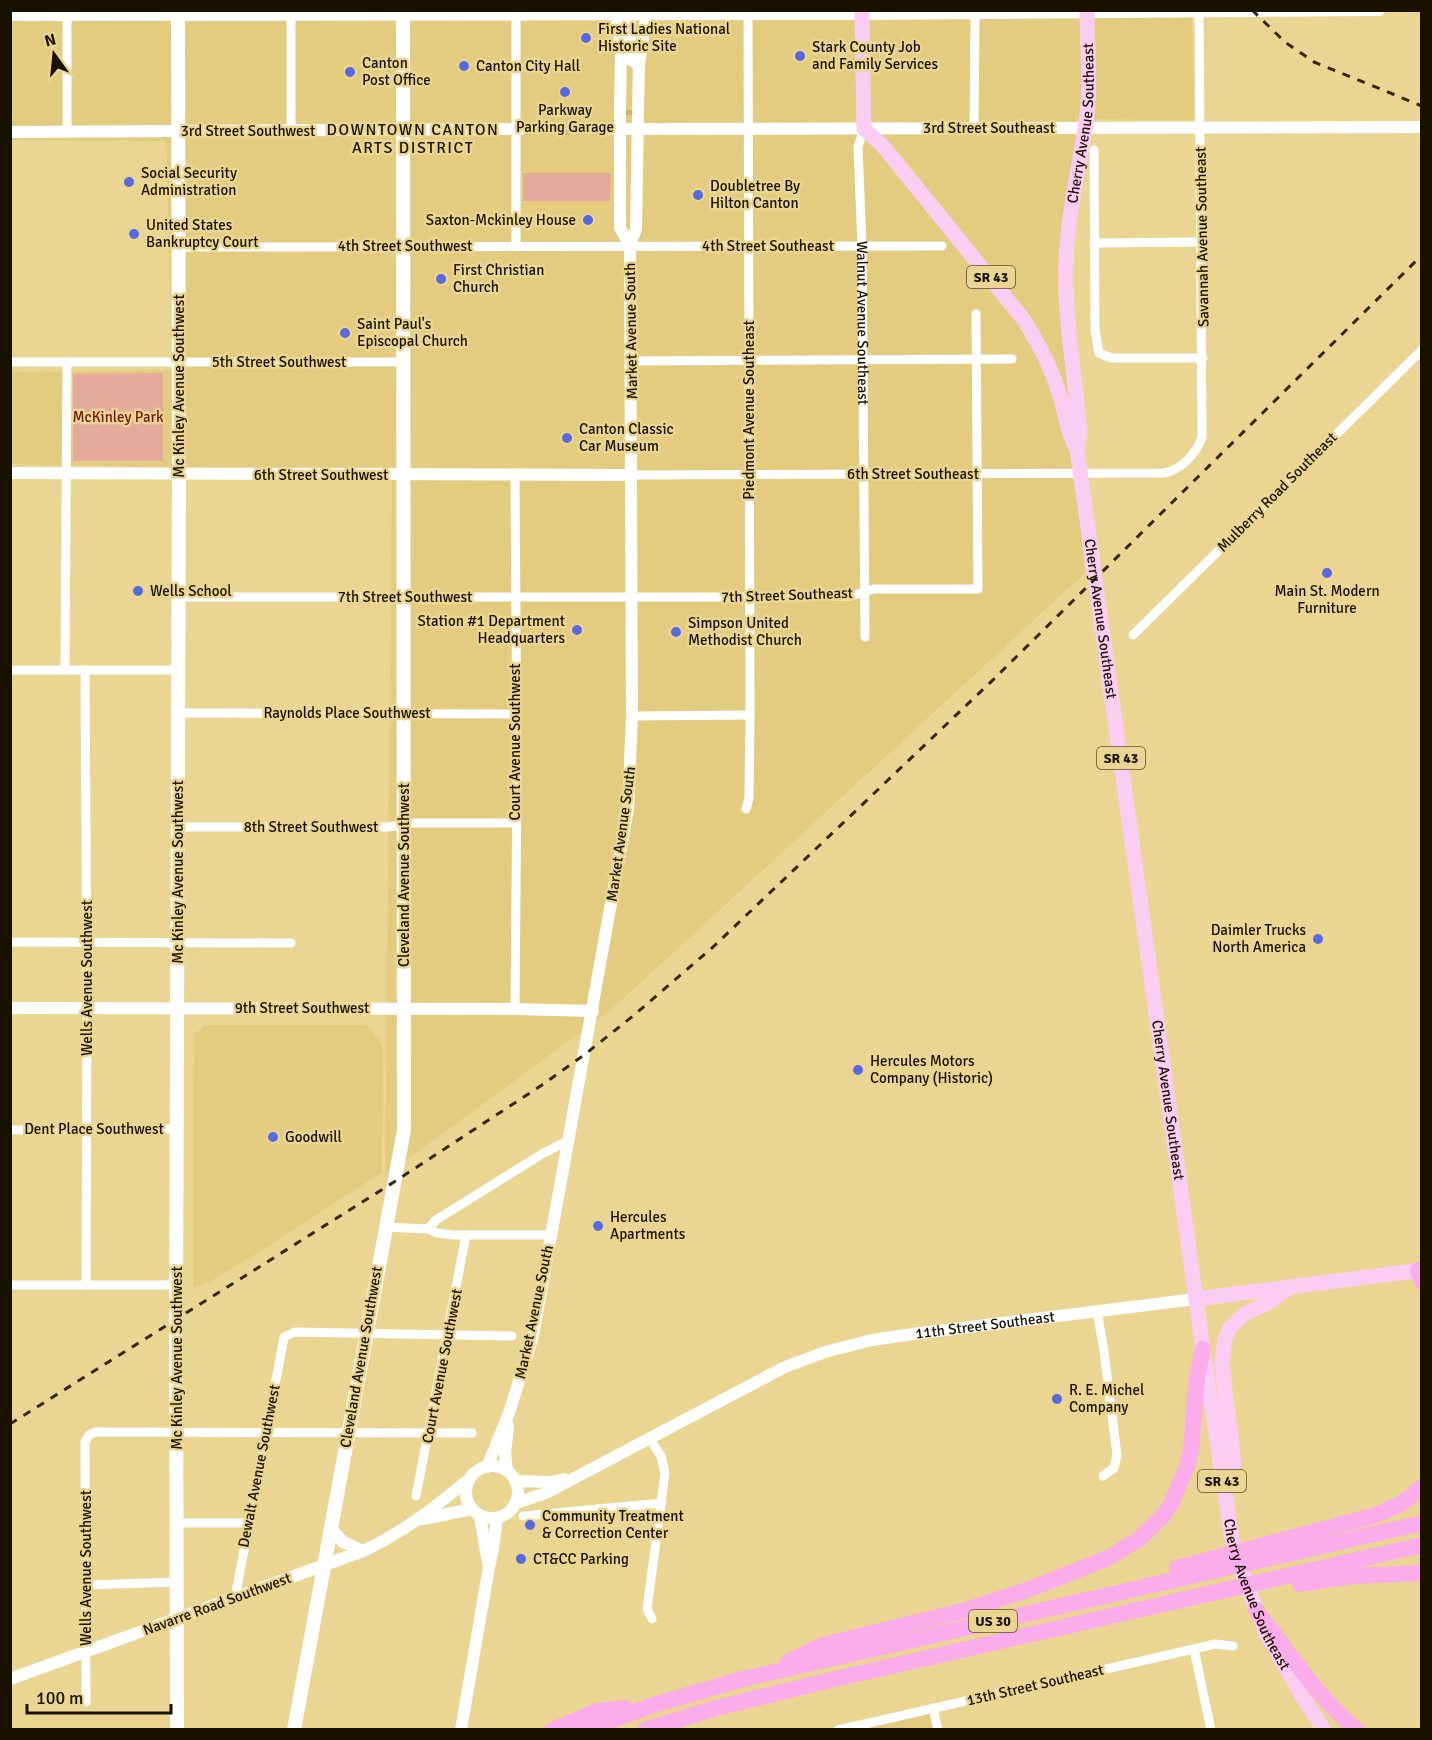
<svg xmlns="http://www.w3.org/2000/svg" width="1432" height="1740" font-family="Signika,sans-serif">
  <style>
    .built { fill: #e3cc80 }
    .green { fill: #e4ab9d }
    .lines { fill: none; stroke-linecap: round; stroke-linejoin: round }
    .tertiary-tunnel { stroke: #cbb87c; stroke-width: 12; stroke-dasharray: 12 6; stroke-linecap: butt }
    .minor { stroke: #fff; stroke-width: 9 }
    .tertiary { stroke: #fff; stroke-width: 12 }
    .secondary { stroke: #fff; stroke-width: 14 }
    .primary { stroke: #fccdf3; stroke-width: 15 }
    .motorway { stroke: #faaceb; stroke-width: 16 }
    .rail { stroke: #332912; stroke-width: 3; stroke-dasharray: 8 8; stroke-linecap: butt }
    .poi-dot { fill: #5868df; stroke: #ead692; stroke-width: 2 }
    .labels { text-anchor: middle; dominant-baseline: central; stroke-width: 5; stroke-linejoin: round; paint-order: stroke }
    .shield { fill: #ead692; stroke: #584c2c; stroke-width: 1.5 }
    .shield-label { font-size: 14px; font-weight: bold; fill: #191100 }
    .poi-label { font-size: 15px; fill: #191100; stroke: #ead692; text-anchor: start }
    .street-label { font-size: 15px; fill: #191100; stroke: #ead692 }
    .park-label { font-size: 15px; fill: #731400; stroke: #ead692 }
    .neighbourhood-label { font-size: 16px; letter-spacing: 1.5px; fill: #191100; stroke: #ead692 }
  </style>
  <rect width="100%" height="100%" fill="#ead692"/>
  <g class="built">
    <path d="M11 11H1192L1194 120 1076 119V138L1060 251 1058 291 1085 573 612 1009 385 1176 392 467 186 468 11 464V372L172 370 166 141 11 140Z"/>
    <path d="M205 1025H366L379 1039 383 1049 382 1172 266 1248 206 1284 193 1287V1077L195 1034Z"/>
    <path d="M933 1708 938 1730H838Z"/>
  </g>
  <g class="green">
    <path d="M523 173H611L610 201H523Z"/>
    <path d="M163 373V461H73V374Z"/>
  </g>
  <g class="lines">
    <g class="tertiary-tunnel">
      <path d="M628 115V110"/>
      <path d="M522 129H609"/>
    </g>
    <g class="minor">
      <path d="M67 10V132"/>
      <path d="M291 10V131"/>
      <path d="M516 10V246"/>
      <path d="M974 128 975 10"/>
      <path id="s1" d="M864 129 858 147 862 246 865 637"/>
      <path d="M1094 150 1095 330 1099 353 1111 358H1203"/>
      <path d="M1094 243 1202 242"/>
      <path d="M179 247 942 246"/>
      <path d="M632 361 1012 359"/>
      <path d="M10 362H403"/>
      <path d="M632 475 1164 473C1181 470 1197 453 1202 437L1199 12"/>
      <path d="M179 597H749L851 596 874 589H978L976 314"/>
      <path d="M1133 635 1422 350"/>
      <path d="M10 670H178"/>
      <path d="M65 670 67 362"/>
      <path d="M85 670 87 1008 86 1285"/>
      <path d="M178 713 516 714"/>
      <path d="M632 716 750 715"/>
      <path d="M746 809 749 798 750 715 748 10"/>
      <path d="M178 827H388L415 823H515"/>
      <path d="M10 942 291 943"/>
      <path d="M515 1009 517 773 515 475"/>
      <path d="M10 1130 177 1129"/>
      <path d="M385 1227 428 1229 437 1233 453 1235H551"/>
      <path d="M428 1229 436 1220 542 1154 569 1140"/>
      <path d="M10 1285H176"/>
      <path d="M1097 1311 1104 1351 1117 1455 1114 1468 1103 1476"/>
      <path d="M649 1438 661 1456 665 1473 647 1609 652 1619"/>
      <path d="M416 1496 466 1235"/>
      <path d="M523 1516 662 1503"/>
      <path d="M177 1523H249"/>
      <path d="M87 1585 177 1582"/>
      <path d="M235 1598 284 1337 295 1332 512 1336"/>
      <path d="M1194 1649 1211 1730"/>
      <path d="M86 1702 85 1442 89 1435 96 1432 472 1433"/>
      <path d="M933 1708 938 1730"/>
      <path d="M838 1730 1194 1649 1215 1644 1233 1646"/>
    </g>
    <g class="tertiary">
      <path d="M616 10 621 52 620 110"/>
      <path d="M630 14V59L639 65"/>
      <path d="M10 15 862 14 1379 10"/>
      <path d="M638 110 639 65 647 10"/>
      <path d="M620 115V228L630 245"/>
      <path d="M609 129H660"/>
      <path d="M664 129 1422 127"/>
      <path d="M10 132 522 129"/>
      <path d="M10 473 632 475"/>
      <path d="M10 1008 515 1009 593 1011"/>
      <circle cx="492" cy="1492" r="26"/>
      <path d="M487 1467 509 1413 533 1336 628 809 632 716 630 245 636 229 638 115"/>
      <path d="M507 1471 505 1453 508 1426"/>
      <path d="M515 1481 551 1482 564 1479"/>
      <path id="s2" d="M516 1503 546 1493 785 1367 825 1352 872 1340 913 1334 1196 1299"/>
      <path d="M480 1516 488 1563"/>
      <path d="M423 1519 472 1509"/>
      <path d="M330 1527 343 1542 363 1551"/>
      <path d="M10 1679 363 1551C404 1532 434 1508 469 1479"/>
      <path d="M461 1730 489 1567 493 1550 497 1518"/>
    </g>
    <g class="secondary">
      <path d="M177 1730 176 1320 179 475 178 10"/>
      <path d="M294 1730 404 1130 403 10"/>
    </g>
    <g class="primary">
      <path id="s3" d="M862 10 864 129 883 146 1024 320C1039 344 1052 369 1060 396 1066 414 1067 433 1077 449L1203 1349 1232 1539 1243 1576 1267 1635 1302 1696 1324 1730"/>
      <path id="s4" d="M1077 449 1080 432C1075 375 1064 318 1066 260 1068 215 1078 173 1085 129 1092 91 1087 49 1087 10"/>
      <path d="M1196 1299 1422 1270"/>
      <path d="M1226 1489 1234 1463 1222 1364 1225 1339 1230 1328 1244 1314 1268 1303 1290 1287"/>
    </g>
    <g class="motorway">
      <path d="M1418 1270 1422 1282"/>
      <path d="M1177 1568 1376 1515 1402 1503 1422 1487"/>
      <path d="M1300 1584 1351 1576 1422 1573"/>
      <path d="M1256 1610C1285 1647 1320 1701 1357 1730"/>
      <path d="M788 1662 823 1645 962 1611 1027 1590 1108 1558 1139 1539 1162 1517 1171 1504 1187 1467 1191 1450 1197 1377 1203 1349"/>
      <path d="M552 1730 597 1711 625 1708"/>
      <path d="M586 1730 653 1705 743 1679 1422 1523"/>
      <path d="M645 1730 716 1708 839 1678 1422 1545"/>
    </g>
    <g class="rail">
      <path d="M1252 10 1285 42 1314 62 1422 106"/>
      <path d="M10 1424 394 1182 542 1085 584 1055 633 1016 713 947 996 677 1422 255"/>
    </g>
  </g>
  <g class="poi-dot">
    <circle cx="586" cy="38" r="6"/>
    <circle cx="800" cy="56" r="6"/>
    <circle cx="464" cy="66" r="6"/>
    <circle cx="350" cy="72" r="6"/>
    <circle cx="565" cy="92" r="6"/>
    <circle cx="129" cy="182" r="6"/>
    <circle cx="698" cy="195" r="6"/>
    <circle cx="588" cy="220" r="6"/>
    <circle cx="134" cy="234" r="6"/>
    <circle cx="441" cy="279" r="6"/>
    <circle cx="345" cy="333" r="6"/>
    <circle cx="567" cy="438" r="6"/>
    <circle cx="1327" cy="573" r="6"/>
    <circle cx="138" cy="591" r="6"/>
    <circle cx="577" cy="630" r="6"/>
    <circle cx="676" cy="632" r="6"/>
    <circle cx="1318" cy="939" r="6"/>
    <circle cx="858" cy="1070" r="6"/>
    <circle cx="273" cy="1137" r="6"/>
    <circle cx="598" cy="1226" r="6"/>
    <circle cx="1057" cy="1399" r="6"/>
    <circle cx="530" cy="1525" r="6"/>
    <circle cx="521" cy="1559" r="6"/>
  </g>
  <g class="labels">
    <g class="shield">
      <rect x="967" y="266" width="48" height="22" rx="4.5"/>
      <rect x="1097" y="747" width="48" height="22" rx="4.5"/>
      <rect x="1198" y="1470" width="48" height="22" rx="4.5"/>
      <rect x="969" y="1610" width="48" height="22" rx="4.5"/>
    </g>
    <g class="shield-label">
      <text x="991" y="277">SR 43</text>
      <text x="1121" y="758">SR 43</text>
      <text x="1222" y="1481">SR 43</text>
      <text x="993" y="1621">US 30</text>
    </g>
    <g class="poi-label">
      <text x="598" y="29">First Ladies National<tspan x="598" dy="17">Historic Site</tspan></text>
      <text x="812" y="47">Stark County Job<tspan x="812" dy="17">and Family Services</tspan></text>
      <text x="362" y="63">Canton<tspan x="362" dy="17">Post Office</tspan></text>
      <text x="476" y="66">Canton City Hall</text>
      <text x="565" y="110" text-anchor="middle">Parkway<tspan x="565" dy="17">Parking Garage</tspan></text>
      <text x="141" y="173">Social Security<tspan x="141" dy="17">Administration</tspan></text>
      <text x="710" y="186">Doubletree By<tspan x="710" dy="17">Hilton Canton</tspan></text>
      <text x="576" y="220" text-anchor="end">Saxton-Mckinley House</text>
      <text x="146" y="225">United States<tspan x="146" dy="17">Bankruptcy Court</tspan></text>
      <text x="453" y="270">First Christian<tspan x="453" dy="17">Church</tspan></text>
      <text x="357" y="324">Saint Paul's<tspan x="357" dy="17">Episcopal Church</tspan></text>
      <text x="579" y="429">Canton Classic<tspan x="579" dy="17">Car Museum</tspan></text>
      <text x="150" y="591">Wells School</text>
      <text x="1327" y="591" text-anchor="middle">Main St. Modern<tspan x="1327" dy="17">Furniture</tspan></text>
      <text x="565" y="621" text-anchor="end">Station #1 Department<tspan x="565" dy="17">Headquarters</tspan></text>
      <text x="688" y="623">Simpson United<tspan x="688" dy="17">Methodist Church</tspan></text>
      <text x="1306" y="930" text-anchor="end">Daimler Trucks<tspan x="1306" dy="17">North America</tspan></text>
      <text x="870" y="1061">Hercules Motors<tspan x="870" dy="17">Company (Historic)</tspan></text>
      <text x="285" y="1137">Goodwill</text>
      <text x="610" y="1217">Hercules<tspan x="610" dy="17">Apartments</tspan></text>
      <text x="1069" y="1390">R. E. Michel<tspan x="1069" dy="17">Company</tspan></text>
      <text x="542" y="1516">Community Treatment<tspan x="542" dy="17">&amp; Correction Center</tspan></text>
      <text x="533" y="1559">CT&amp;CC Parking</text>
    </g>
    <g class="street-label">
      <text stroke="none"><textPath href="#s4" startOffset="328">Cherry Avenue Southeast</textPath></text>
      <text x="989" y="128">3rd Street Southeast</text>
      <text x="248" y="131">3rd Street Southwest</text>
      <text transform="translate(1202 237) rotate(-91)">Savannah Avenue Southeast</text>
      <text x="405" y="246">4th Street Southwest</text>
      <text x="768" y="246">4th Street Southeast</text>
      <text stroke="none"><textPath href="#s1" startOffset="195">Walnut Avenue Southeast</textPath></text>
      <text transform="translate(631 331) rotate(-91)">Market Avenue South</text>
      <text x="279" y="362">5th Street Southwest</text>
      <text transform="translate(179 386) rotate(-90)">Mc Kinley Avenue Southwest</text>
      <text transform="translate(749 410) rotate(-90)">Piedmont Avenue Southeast</text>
      <text x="913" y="474">6th Street Southeast</text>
      <text x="321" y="475">6th Street Southwest</text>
      <text transform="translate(1277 492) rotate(-45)">Mulberry Road Southeast</text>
      <text transform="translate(787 595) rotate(-2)">7th Street Southeast</text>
      <text x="405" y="597">7th Street Southwest</text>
      <text stroke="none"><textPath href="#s3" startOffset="680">Cherry Avenue Southeast</textPath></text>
      <text x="347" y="713">Raynolds Place Southwest</text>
      <text transform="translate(515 742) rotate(-90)">Court Avenue Southwest</text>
      <text x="311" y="827">8th Street Southwest</text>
      <text transform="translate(621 834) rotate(-82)">Market Avenue South</text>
      <text transform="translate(178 872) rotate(-90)">Mc Kinley Avenue Southwest</text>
      <text transform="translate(404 875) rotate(-90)">Cleveland Avenue Southwest</text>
      <text transform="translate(87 978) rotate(-90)">Wells Avenue Southwest</text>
      <text x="302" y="1008">9th Street Southwest</text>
      <text stroke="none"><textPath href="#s3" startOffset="1166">Cherry Avenue Southeast</textPath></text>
      <text x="94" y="1129">Dent Place Southwest</text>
      <text transform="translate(534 1312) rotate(-78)">Market Avenue South</text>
      <text stroke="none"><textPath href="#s2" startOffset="507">11th Street Southeast</textPath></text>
      <text transform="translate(361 1357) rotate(-80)">Cleveland Avenue Southwest</text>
      <text transform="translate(177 1358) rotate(-90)">Mc Kinley Avenue Southwest</text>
      <text transform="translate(442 1366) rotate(-79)">Court Avenue Southwest</text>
      <text transform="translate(259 1466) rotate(-79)">Dewalt Avenue Southwest</text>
      <text transform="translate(86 1568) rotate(-90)">Wells Avenue Southwest</text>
      <text stroke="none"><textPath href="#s3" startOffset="1670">Cherry Avenue Southeast</textPath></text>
      <text transform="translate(217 1604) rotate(-20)">Navarre Road Southwest</text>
      <text transform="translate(1035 1685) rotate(-13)">13th Street Southeast</text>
    </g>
    <g class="park-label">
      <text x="118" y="417">McKinley Park</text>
    </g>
    <g class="neighbourhood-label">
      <text x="413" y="130">DOWNTOWN CANTON<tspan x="413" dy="18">ARTS DISTRICT</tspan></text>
    </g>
  </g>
  <rect width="1432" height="1740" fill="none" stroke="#191100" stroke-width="24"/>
  <g transform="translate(54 54) rotate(345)" stroke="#ead692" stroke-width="4.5" paint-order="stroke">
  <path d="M0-4.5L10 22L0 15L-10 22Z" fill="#191100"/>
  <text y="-9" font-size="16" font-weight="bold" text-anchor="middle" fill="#191100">N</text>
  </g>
  <path d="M27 1704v9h144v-9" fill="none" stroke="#191100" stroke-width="3"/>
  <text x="36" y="1704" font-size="18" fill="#191100" stroke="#ead692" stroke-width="4.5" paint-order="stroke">100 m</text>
</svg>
